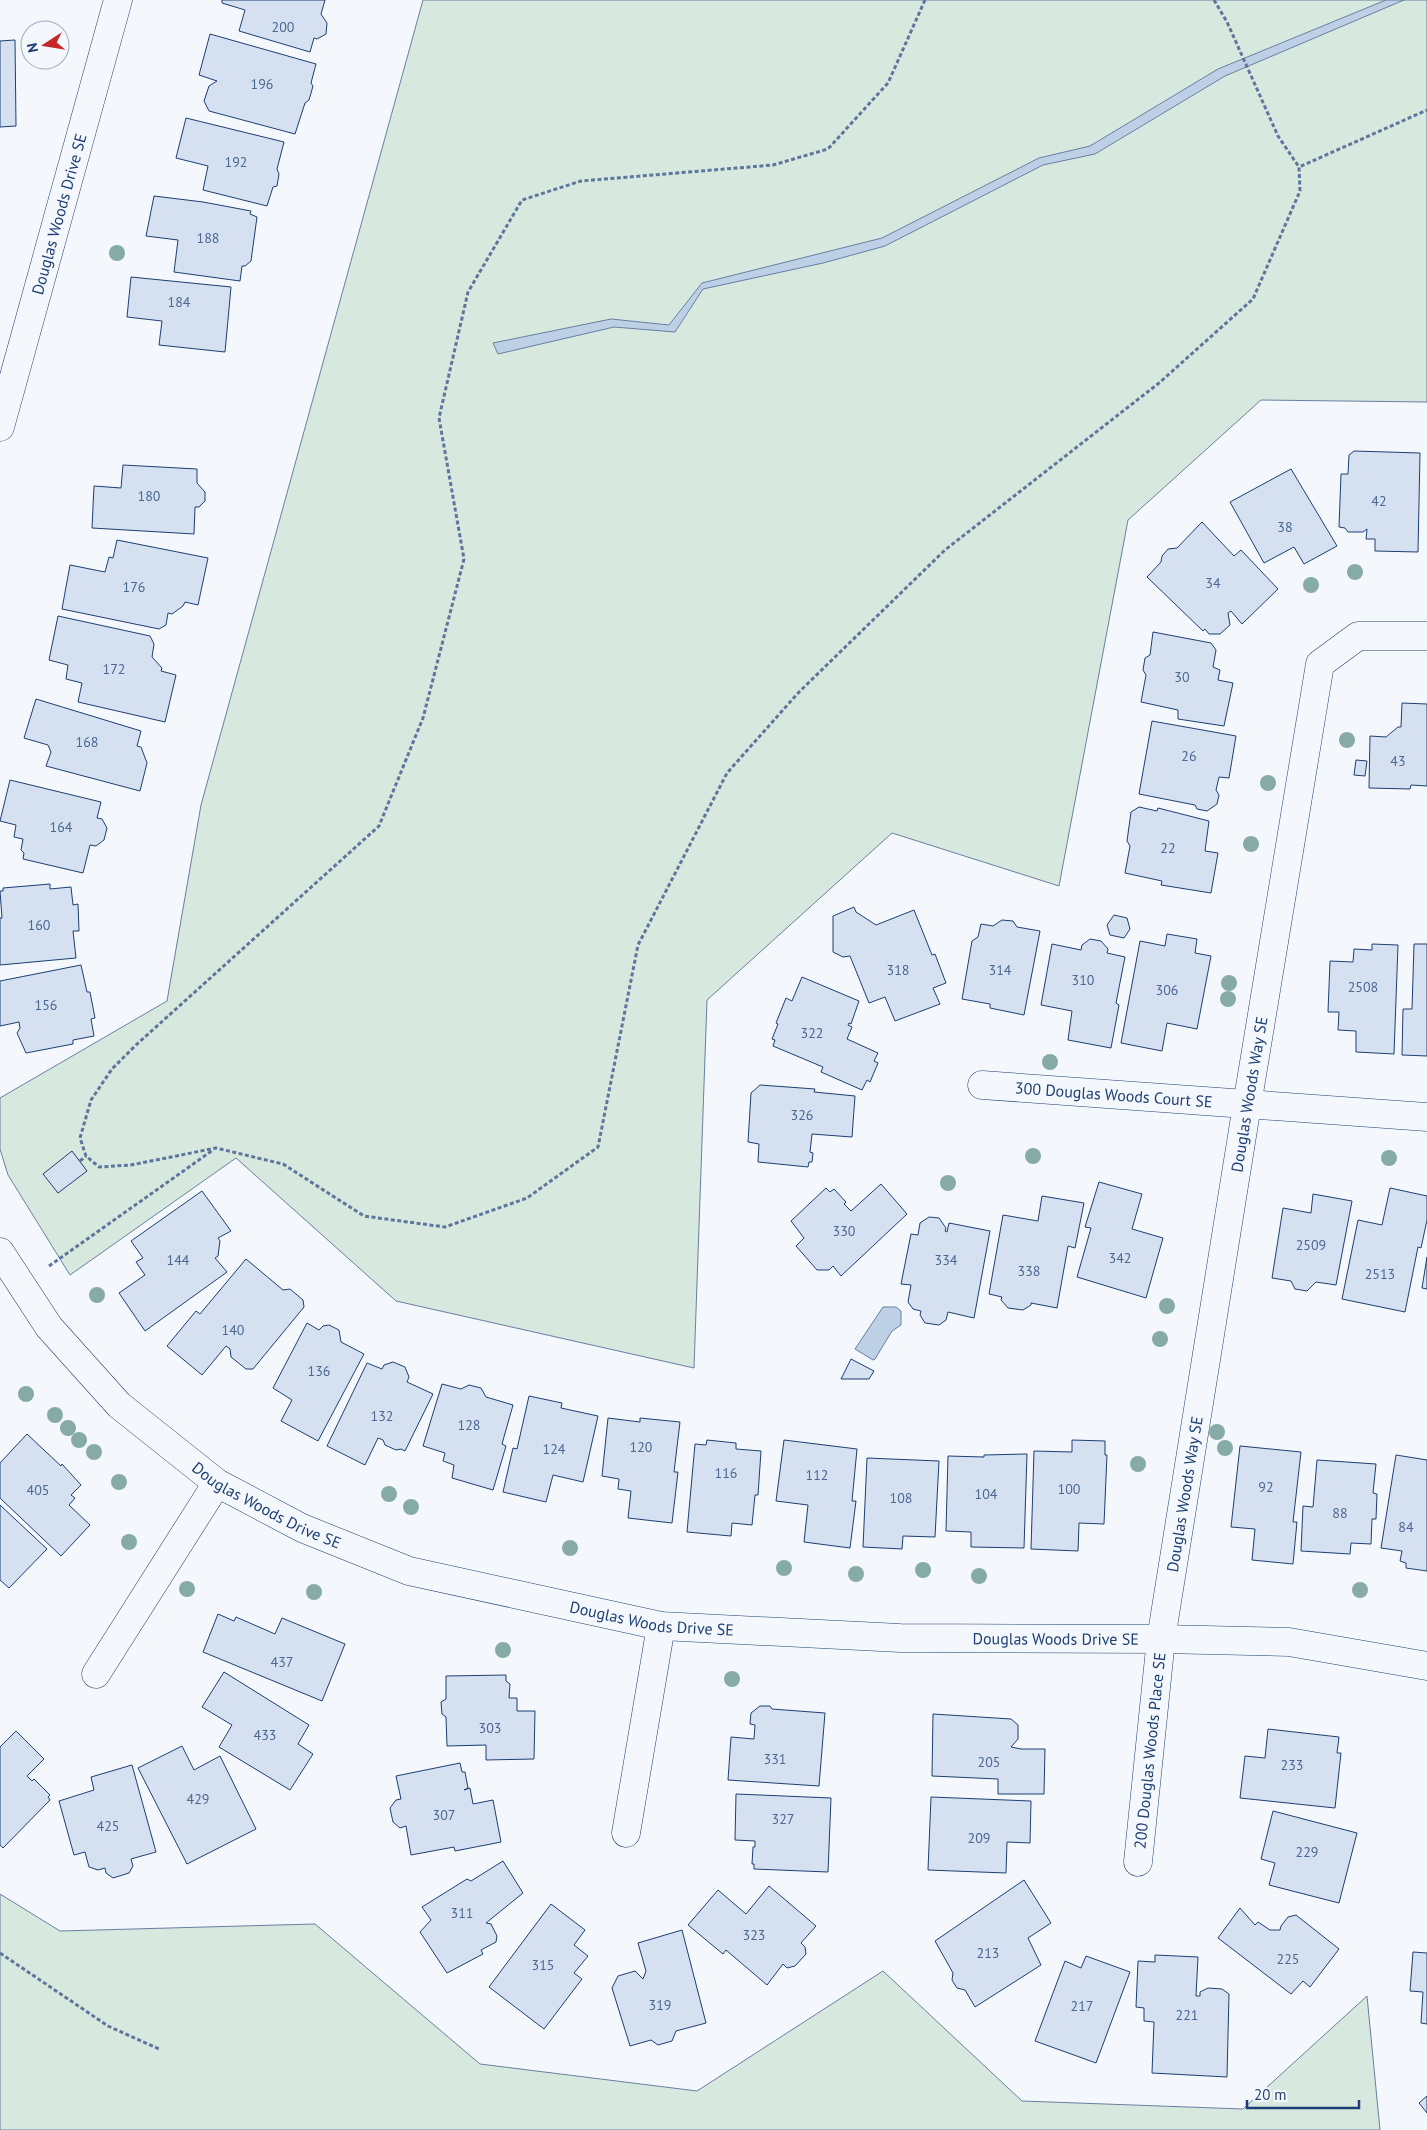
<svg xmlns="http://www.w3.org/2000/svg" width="1427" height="2130" font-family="'PT Sans',sans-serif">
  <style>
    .green { fill: #d7e8df; stroke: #687fa3 }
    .water { fill: #bed0e5; stroke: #687fa3 }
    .building { fill: #d5e0f0; stroke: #1d3f73 }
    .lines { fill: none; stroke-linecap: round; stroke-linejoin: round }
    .minor-casing { stroke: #1d3f73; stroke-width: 29 }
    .path { stroke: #5e769c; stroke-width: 3; stroke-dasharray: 4 2.5; stroke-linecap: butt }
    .minor { stroke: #f4f7fb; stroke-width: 28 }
    .tree { fill: #86aba6 }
    .labels { text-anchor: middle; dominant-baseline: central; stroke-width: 4; stroke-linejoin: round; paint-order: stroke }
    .number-label { font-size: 14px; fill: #4b6792 }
    .street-label { font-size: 16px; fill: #1d3f73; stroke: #f4f7fb }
  </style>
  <rect width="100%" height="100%" fill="#f4f7fb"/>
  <g class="green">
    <path d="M423 0H1427V402L1261 400 1128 520 1059 886 892 833 707 1000 694 1368 396 1301 236 1158 70 1275 8 1175 0 1149V1098L167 1001 201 805Z"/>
    <path d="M0 1894 60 1931 315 1924 480 2064 697 2091 883 1971 1022 2101 1243 2109 1367 1996 1380 2130H0Z"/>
  </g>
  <g class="water">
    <path d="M1386 0H1404L1225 76 1095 154 1043 165 885 246 823 263 703 289 675 332 614 327 498 354 493 343 611 319 669 325 702 283 882 238 1039 158 1090 146 1218 69Z"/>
    <path d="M883 1307H896L901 1311V1325L892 1331 875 1359 873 1360 855 1349Z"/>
  </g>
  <g class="building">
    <path d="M222 0H325L321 14 327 23 326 34 317 39 314 38 310 52 239 31 245 10 222 3Z"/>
    <path d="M210 34 316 64 311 83 313 86 309 100 305 103 295 134 209 111 204 101 209 86 217 81 199 75Z"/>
    <path d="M15 40 16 126 0 127V41Z"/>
    <path d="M186 118 284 142 277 169 279 174 277 186 273 187 267 206 203 190 208 166 176 158Z"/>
    <path d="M154 196 203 202 251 211 250 214 257 217 251 261 245 266H242L240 281 174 272 178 240 146 236Z"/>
    <path d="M131 277 231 287 225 352 159 345 162 321 127 317Z"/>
    <path d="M1354 451 1420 453 1418 552 1375 551V539H1366L1367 529 1363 532H1348L1345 528 1339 527 1341 474H1348L1349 455Z"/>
    <path d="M123 465 197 469V483L205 492V501L199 507H195L194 534 92 528 94 486 121 488Z"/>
    <path d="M1291 469 1337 546 1304 564 1294 547 1264 563 1230 502Z"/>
    <path d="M1202 522 1234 556 1241 550 1278 589 1242 624 1231 611 1228 613 1230 625 1220 634H1209L1205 629 1203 631 1147 577 1161 562 1162 556 1168 549 1177 548Z"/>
    <path d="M117 540 208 558 198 605 185 602 183 606 172 614 168 613 166 625 159 629 62 609 70 565 105 572 109 557 113 558Z"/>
    <path d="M58 616 150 636 154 644 152 657 162 668 161 671 176 675 165 722 78 702 82 683 66 679 68 665 49 660Z"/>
    <path d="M1153 632 1211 643 1216 650 1213 667 1220 670 1218 680 1233 683 1224 726 1178 719V710L1141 702 1146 675 1143 670 1145 658 1150 655Z"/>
    <path d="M36 699 141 731 137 746 141 747 147 763 140 791 46 766 51 752 48 745 24 738Z"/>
    <path d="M1402 703 1427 704V786L1411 785 1410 789 1369 788 1370 736 1386 737 1398 727H1401Z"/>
    <path d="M1152 721 1236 736 1229 778 1219 777 1216 790 1219 795 1217 804 1207 811 1197 809 1195 805 1139 794Z"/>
    <path d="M1356 760 1367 761 1365 776 1354 775Z"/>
    <path d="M10 780 101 802 97 818 102 819 107 828 104 840 96 846 90 845 83 873 23 859 24 853 21 850 23 839 14 837 16 825 0 821Z"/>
    <path d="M1139 807 1157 811 1158 808 1209 821 1205 851 1218 853 1211 893 1161 885 1162 881 1125 873 1130 846 1127 841 1131 812Z"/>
    <path d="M50 884V889L71 887 73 905 78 904 79 931H73L76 958 0 965V918H2L0 891H3V888Z"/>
    <path d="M854 907 856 912 876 925 914 910 932 955 935 954 946 983 933 988 940 1004 895 1021 885 997 869 1003 850 956 843 957 833 952V916Z"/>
    <path d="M1114 915 1127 918 1130 929 1124 938 1110 935 1107 925Z"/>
    <path d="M1002 920 1013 921 1017 927 1040 931 1024 1015 990 1008V1004L962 999 972 941 978 937 981 924 993 926Z"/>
    <path d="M1167 934 1197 939 1195 953 1211 956 1197 1029 1167 1023 1162 1051 1121 1043 1140 941 1165 946Z"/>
    <path d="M1090 939 1101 941 1108 949 1107 953 1125 957 1116 1003 1119 1005 1111 1048 1068 1040 1072 1011 1041 1005 1052 944 1081 950 1082 945Z"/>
    <path d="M1372 944 1398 945 1394 1054 1356 1052V1031L1338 1030 1339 1012H1328L1330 961 1353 962 1354 949 1372 950Z"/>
    <path d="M1414 944H1427V1056L1402 1055 1403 1009H1412Z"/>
    <path d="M81 965 87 992H90L95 1018 91 1019 94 1036 73 1040V1044L26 1053 17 1033 20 1028 19 1022 0 1026V981Z"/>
    <path d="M802 977 859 1001 851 1024 849 1023 848 1025 852 1027 847 1039 878 1053 874 1061 878 1063 870 1082 867 1080 862 1090 821 1072 823 1067 773 1046 775 1040 772 1039 778 1024 776 1023 786 998 792 1001Z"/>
    <path d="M760 1085 815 1089 814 1092 855 1096 852 1137 812 1134 810 1152 813 1153 812 1162H809L808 1167 758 1162 759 1144 748 1142 751 1093Z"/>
    <path d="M72 1151 87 1171 58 1193 43 1174Z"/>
    <path d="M1099 1182 1142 1194 1132 1229 1163 1238 1146 1298 1077 1277 1091 1228 1085 1227Z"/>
    <path d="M881 1184 907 1214 841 1276 833 1266 829 1270H817L796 1246 804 1238 791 1221 826 1188 830 1192 834 1189 846 1202 844 1204 851 1211Z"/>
    <path d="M1390 1188 1427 1196V1220L1421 1248 1418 1247 1405 1312 1342 1299 1358 1220 1382 1225Z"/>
    <path d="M202 1191 231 1231 218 1238 220 1241 218 1256 215 1258 227 1272 145 1331 119 1293 145 1275 136 1262 143 1258 131 1241Z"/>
    <path d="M1313 1194 1352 1201 1336 1285 1316 1282 1307 1291 1295 1289 1291 1281 1272 1278 1283 1208 1311 1213Z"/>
    <path d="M1042 1196 1084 1203 1075 1248 1068 1246 1057 1308 1031 1303V1305L1023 1310 1008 1308 1001 1300 1002 1297 989 1294 1003 1215 1038 1221Z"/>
    <path d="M929 1217 939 1218 946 1228 945 1231 947 1232 949 1223 990 1231 974 1318 948 1312 946 1320 939 1325 925 1323 920 1315 921 1311 913 1309 908 1302 911 1285 901 1284 911 1234 918 1235 920 1223Z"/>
    <path d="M1427 1257V1289L1422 1288Z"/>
    <path d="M246 1259 283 1290 290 1289 303 1300 304 1307 253 1369H246L231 1357 230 1349 226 1346 202 1375 167 1346 196 1311 200 1314Z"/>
    <path d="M307 1323 319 1330 323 1326 329 1325 339 1330 341 1342 364 1354 318 1441 281 1421 292 1400 273 1388Z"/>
    <path d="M851 1359 874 1371 869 1379H841Z"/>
    <path d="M393 1362 405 1367 409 1377 407 1382 433 1394 405 1451 401 1449 396 1450 385 1445 383 1440 378 1438 365 1465 327 1446 367 1363 382 1369 384 1365Z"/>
    <path d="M442 1384 461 1389 469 1385 481 1388 486 1397 513 1405 502 1444 506 1446 493 1490 452 1478 454 1465 443 1461 445 1453 423 1446Z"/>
    <path d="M529 1396 562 1403 561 1408 598 1416 583 1482 553 1475 546 1502 503 1492 513 1448 517 1449Z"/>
    <path d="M608 1418 640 1422V1418L680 1422 674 1472H678L672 1523 628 1518 631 1491 618 1489 619 1479 602 1476Z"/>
    <path d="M27 1434 61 1466 62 1464 81 1485 71 1495 75 1498 69 1505 90 1525 61 1556 0 1498V1463Z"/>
    <path d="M707 1440 736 1443V1449L761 1451 758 1495H755L752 1525 732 1523 731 1536 687 1532 695 1444 706 1445Z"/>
    <path d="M784 1440 857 1449 852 1501H856L850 1548 804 1542 808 1505 776 1501Z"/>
    <path d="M1072 1440 1105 1441V1455H1107L1104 1524 1079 1523 1078 1551 1031 1549 1034 1451 1072 1452Z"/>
    <path d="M1240 1446 1301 1452 1293 1522H1297L1293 1564 1252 1560 1255 1529 1231 1527Z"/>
    <path d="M1027 1454 1024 1548 971 1547V1532L946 1531 948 1456 984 1457V1455Z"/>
    <path d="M1396 1455 1427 1460V1571L1406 1568V1563L1400 1561 1402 1551 1381 1548Z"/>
    <path d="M867 1458 939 1461 935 1537 903 1536 902 1549 863 1547Z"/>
    <path d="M1317 1460 1376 1464 1373 1493 1377 1494 1376 1519H1372L1371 1544 1351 1543 1350 1554 1301 1551 1303 1506 1313 1507Z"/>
    <path d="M0 1505 47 1549 9 1588 0 1580Z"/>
    <path d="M218 1614 234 1621 236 1617 275 1634 282 1618 345 1644 322 1701 203 1652Z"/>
    <path d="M224 1672 309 1725 298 1744 313 1754 290 1790 219 1747 232 1725 202 1707Z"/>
    <path d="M506 1675V1681L510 1684 509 1698H517V1711H535L534 1759 486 1760V1745L447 1746 446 1717 442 1714 441 1702 446 1699V1676Z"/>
    <path d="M760 1706H770L772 1709 825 1713 819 1786 728 1780 731 1737 754 1739 755 1725 750 1724 751 1713Z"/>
    <path d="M933 1714 1011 1719 1018 1725V1739L1011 1747 1021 1749H1045L1044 1794H998V1779L932 1776Z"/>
    <path d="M1268 1729 1339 1737 1337 1753H1341L1335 1808 1240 1798 1245 1756 1265 1758Z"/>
    <path d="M16 1731 44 1759 27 1776 32 1781 34 1779 50 1795 48 1797 50 1800 3 1848 0 1845V1747Z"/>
    <path d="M182 1746 194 1770 220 1756 256 1829 187 1864 138 1768Z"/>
    <path d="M460 1763 462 1772H465L468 1788 464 1790 470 1788 473 1804 493 1800 501 1842 455 1851 454 1847 411 1855 406 1826 400 1828 393 1822 390 1808 396 1800 401 1799 396 1776Z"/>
    <path d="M132 1765 156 1852 131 1859 133 1866 129 1873 113 1878 106 1873 105 1868 98 1870 89 1867 85 1852 74 1855 59 1801 94 1790 91 1777Z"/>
    <path d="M736 1794 831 1798 828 1872 754 1869V1864H752L753 1847H755V1841L735 1840Z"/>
    <path d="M931 1797 1031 1801 1030 1843 1007 1842 1006 1873 928 1870Z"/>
    <path d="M1273 1811 1357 1833 1339 1903 1269 1885 1275 1863 1261 1859Z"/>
    <path d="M503 1861 523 1893 486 1923 491 1924 497 1936 496 1942 481 1950 483 1954 447 1973 420 1932 431 1920 422 1907 467 1879 471 1881Z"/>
    <path d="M1024 1880 1051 1923 1028 1938 1041 1965 975 2007 965 1990 957 1988 952 1980 953 1973 935 1941Z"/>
    <path d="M769 1886 816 1926 801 1943 805 1947 806 1954 795 1966 787 1968 783 1964 767 1985 726 1950 723 1954 688 1925 718 1890 746 1914Z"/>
    <path d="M551 1904 585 1930 574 1945 588 1956 574 1973 582 1979 544 2029 489 1987Z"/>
    <path d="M1240 1908 1255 1925 1258 1922 1270 1930H1280L1281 1926 1288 1917 1296 1915 1339 1949 1310 1987 1303 1981 1291 1994 1218 1938Z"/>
    <path d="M682 1930 706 2023 676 2031 672 2041 658 2045 651 2040 630 2046 612 1988 618 1976 635 1971 643 1979 646 1971 638 1943Z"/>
    <path d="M1413 1952 1427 1953V2024L1421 2023 1423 1992 1410 1991Z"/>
    <path d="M1155 1955 1198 1957 1196 1996H1200V1992L1208 1988 1222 1989 1229 1994 1227 2077 1152 2073 1154 2022 1144 2021V2008L1136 2007 1138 1961 1155 1962Z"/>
    <path d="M1086 1956 1130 1972 1096 2063 1035 2041 1065 1961 1081 1968Z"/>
    <path d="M1427 2096V2113L1419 2103Z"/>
  </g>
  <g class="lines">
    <defs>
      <g id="minor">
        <path id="s1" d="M0 427 118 0"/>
        <path id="s2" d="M982 1085 1427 1117"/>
        <path id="s3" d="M0 1252 49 1327 119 1405 217 1483 302 1528 409 1571 661 1626 900 1638 1161 1639 1289 1642 1427 1666"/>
        <path d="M96 1674 217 1483"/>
        <path d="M626 1833 661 1626"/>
        <path id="s4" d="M1138 1862 1161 1639 1247 1105 1320 664 1358 636H1427"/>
      </g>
    </defs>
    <use href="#minor" class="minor-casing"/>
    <g class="path">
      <path d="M925 0 888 83 828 149 773 165 581 181 522 200 468 292 439 418 464 559 423 718 379 826 136 1045 112 1069 91 1100 80 1138 86 1156 99 1167 131 1165 216 1148 283 1164 364 1216 445 1227 527 1198 598 1147 638 945 727 773 799 692 945 550 1159 383 1253 299 1300 191 1299 167 1427 110"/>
      <path d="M1214 0 1227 22 1278 136 1299 167"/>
      <path d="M80 1161 86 1156"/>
      <path d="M49 1266 213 1150"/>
      <path d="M0 1953 108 2026 159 2049"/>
    </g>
    <use href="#minor" class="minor"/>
  </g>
  <g class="tree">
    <circle cx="117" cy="253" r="8"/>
    <circle cx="1355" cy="572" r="8"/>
    <circle cx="1311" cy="585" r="8"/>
    <circle cx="1347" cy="740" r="8"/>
    <circle cx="1268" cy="783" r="8"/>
    <circle cx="1251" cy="844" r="8"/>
    <circle cx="1229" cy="983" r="8"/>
    <circle cx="1228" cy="999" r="8"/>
    <circle cx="1050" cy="1062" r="8"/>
    <circle cx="1033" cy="1156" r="8"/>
    <circle cx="1389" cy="1158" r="8"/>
    <circle cx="948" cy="1183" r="8"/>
    <circle cx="97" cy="1295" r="8"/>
    <circle cx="1167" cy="1306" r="8"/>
    <circle cx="1160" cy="1339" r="8"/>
    <circle cx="26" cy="1394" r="8"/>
    <circle cx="55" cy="1415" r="8"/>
    <circle cx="68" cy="1428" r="8"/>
    <circle cx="1217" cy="1432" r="8"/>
    <circle cx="79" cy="1440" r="8"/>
    <circle cx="1225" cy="1448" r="8"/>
    <circle cx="94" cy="1452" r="8"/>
    <circle cx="1138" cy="1464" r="8"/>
    <circle cx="119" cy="1482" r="8"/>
    <circle cx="389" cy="1494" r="8"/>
    <circle cx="411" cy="1507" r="8"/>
    <circle cx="129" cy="1542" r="8"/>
    <circle cx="570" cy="1548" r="8"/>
    <circle cx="784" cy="1568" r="8"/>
    <circle cx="923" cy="1570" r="8"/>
    <circle cx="856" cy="1574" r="8"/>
    <circle cx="979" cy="1576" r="8"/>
    <circle cx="187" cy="1589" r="8"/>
    <circle cx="1360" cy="1590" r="8"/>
    <circle cx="314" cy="1592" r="8"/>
    <circle cx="503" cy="1650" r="8"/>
    <circle cx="732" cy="1679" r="8"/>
  </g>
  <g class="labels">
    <g class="number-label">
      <text x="283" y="27">200</text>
      <text x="262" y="84">196</text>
      <text x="236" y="162">192</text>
      <text x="208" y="238">188</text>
      <text x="179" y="302">184</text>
      <text x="149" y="496">180</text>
      <text x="1379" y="501">42</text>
      <text x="1285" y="527">38</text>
      <text x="1213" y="583">34</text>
      <text x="134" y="587">176</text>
      <text x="114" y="669">172</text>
      <text x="1182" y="677">30</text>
      <text x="87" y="742">168</text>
      <text x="1189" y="756">26</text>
      <text x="1398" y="761">43</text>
      <text x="61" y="827">164</text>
      <text x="1168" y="848">22</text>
      <text x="39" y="925">160</text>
      <text x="898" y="970">318</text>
      <text x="1000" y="970">314</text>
      <text x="1083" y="980">310</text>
      <text x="1363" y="987">2508</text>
      <text x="1167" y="990">306</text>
      <text x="46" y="1005">156</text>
      <text x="812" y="1033">322</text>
      <text x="802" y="1115">326</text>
      <text x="844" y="1231">330</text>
      <text x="1311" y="1245">2509</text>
      <text x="1120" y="1258">342</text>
      <text x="178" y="1260">144</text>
      <text x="946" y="1260">334</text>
      <text x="1029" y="1271">338</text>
      <text x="1380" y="1274">2513</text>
      <text x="233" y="1330">140</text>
      <text x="319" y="1371">136</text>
      <text x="382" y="1416">132</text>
      <text x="469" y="1425">128</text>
      <text x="641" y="1447">120</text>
      <text x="554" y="1449">124</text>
      <text x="726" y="1473">116</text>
      <text x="817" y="1475">112</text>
      <text x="1266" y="1487">92</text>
      <text x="1069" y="1489">100</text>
      <text x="38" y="1490">405</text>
      <text x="986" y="1494">104</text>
      <text x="901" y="1498">108</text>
      <text x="1340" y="1513">88</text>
      <text x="1406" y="1527">84</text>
      <text x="282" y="1662">437</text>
      <text x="490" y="1728">303</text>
      <text x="265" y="1735">433</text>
      <text x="775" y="1759">331</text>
      <text x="989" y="1762">205</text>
      <text x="1292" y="1765">233</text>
      <text x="198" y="1799">429</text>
      <text x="444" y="1815">307</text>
      <text x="783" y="1819">327</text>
      <text x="108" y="1826">425</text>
      <text x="979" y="1838">209</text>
      <text x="1307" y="1852">229</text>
      <text x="462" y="1913">311</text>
      <text x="754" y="1935">323</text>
      <text x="988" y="1953">213</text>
      <text x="1288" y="1959">225</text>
      <text x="543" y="1965">315</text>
      <text x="660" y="2005">319</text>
      <text x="1082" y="2006">217</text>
      <text x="1187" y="2015">221</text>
    </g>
    <g class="street-label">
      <text stroke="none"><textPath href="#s1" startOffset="221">Douglas Woods Drive SE</textPath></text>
      <text stroke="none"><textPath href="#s4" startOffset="776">Douglas Woods Way SE</textPath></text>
      <text stroke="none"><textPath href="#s2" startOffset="132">300 Douglas Woods Court SE</textPath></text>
      <text stroke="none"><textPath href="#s4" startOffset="371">Douglas Woods Way SE</textPath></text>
      <text stroke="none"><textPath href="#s3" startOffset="374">Douglas Woods Drive SE</textPath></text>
      <text stroke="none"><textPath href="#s3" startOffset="779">Douglas Woods Drive SE</textPath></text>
      <text stroke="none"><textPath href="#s3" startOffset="1184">Douglas Woods Drive SE</textPath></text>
      <text stroke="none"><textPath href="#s4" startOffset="112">200 Douglas Woods Place SE</textPath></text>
    </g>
  </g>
  <g transform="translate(45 45) rotate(258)"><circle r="24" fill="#f4f7fb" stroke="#9eadc5"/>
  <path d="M0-4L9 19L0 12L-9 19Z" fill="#c62828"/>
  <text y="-8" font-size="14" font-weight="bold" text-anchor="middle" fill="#1d3f73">N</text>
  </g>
  <path d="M1247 2100v8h112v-8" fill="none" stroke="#1d3f73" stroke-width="2.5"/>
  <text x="1254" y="2100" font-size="15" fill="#1d3f73" stroke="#f4f7fb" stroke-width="4" paint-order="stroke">20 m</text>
</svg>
